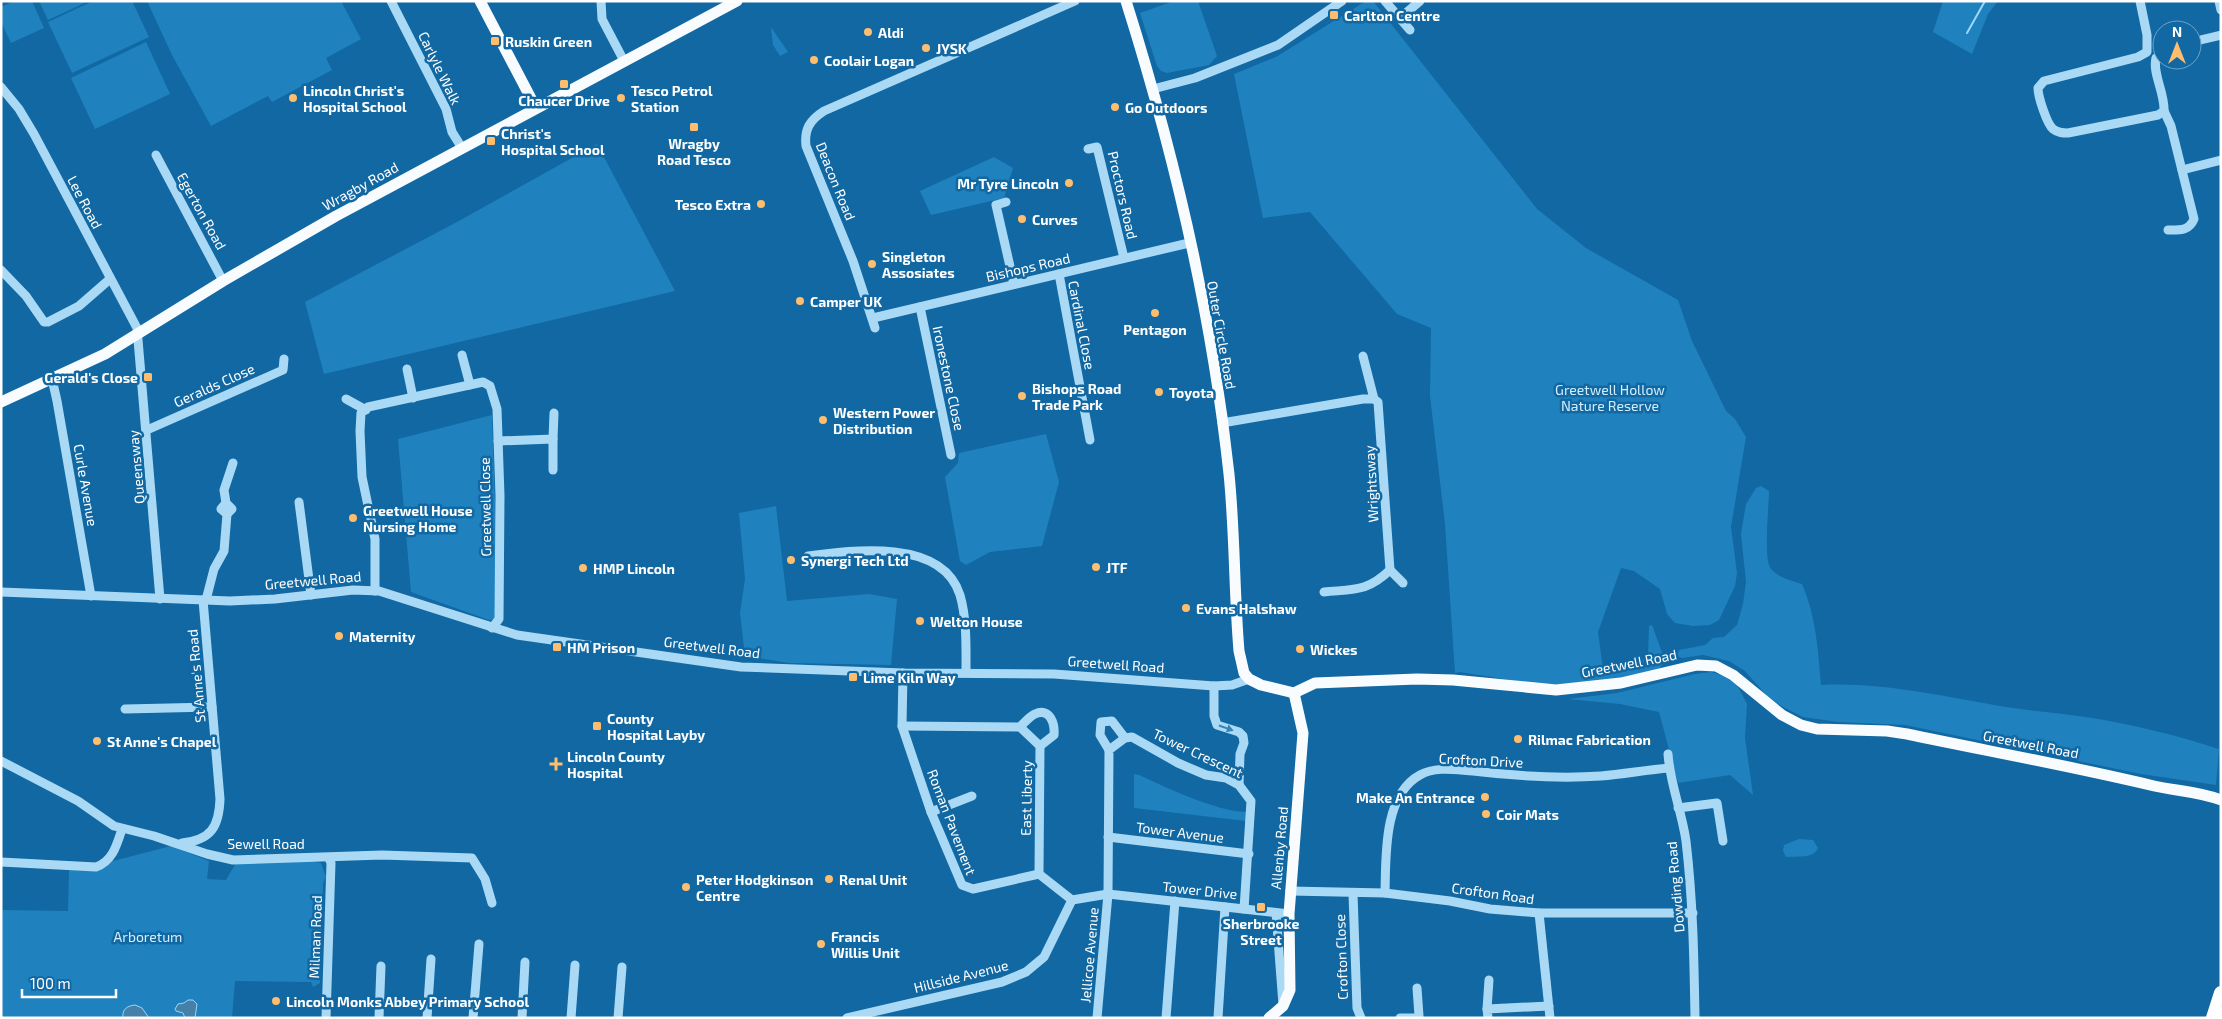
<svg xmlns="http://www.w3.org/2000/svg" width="2222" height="1019" font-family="'Exo 2',sans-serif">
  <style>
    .green { fill: #1f82bf }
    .water { fill: #4580a8; stroke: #9cd6f9 }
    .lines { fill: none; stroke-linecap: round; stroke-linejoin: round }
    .stream { stroke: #9cd6f9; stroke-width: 2 }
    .minor { stroke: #aad9f5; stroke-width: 9 }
    .major { stroke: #f8fcff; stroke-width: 11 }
    .highway { stroke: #fff; stroke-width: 14 }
    .oneway { fill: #3784b7 }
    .poi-dot { fill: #ffbd6e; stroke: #1168a2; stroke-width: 2 }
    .labels { text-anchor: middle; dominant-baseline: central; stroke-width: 5; stroke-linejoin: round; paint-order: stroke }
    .poi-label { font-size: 14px; font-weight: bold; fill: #fff; stroke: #1168a2; text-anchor: start }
    .street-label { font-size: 14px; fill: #fff; stroke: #1168a2 }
    .park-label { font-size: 14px; fill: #d3eefe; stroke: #1168a2 }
  </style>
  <rect width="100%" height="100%" fill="#1168a2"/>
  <g class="green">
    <path d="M14 1H32L44 28 11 43 1 22V7Z"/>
    <path d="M39 1H89L48 20Z"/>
    <path d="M93 1H132L149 37 72 73 48 22Z"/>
    <path d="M147 1H341L361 39 326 58 332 70 272 102 268 96 211 126 172 55Z"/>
    <path d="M1174 1H1198L1217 56 1209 65 1167 73 1161 71 1157 66 1140 13Z"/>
    <path d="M1366 1H1373L1537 209 1586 248 1678 300 1692 341 1726 411 1735 419 1746 437 1731 527 1737 573 1735 586 1719 620 1710 625 1693 626 1675 623 1667 614 1660 589 1634 571 1621 568 1598 632 1603 669 1648 657 1649 626 1652 625 1664 658V663L1658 670 1631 677 1568 686 1542 685 1460 672 1455 673 1445 524 1430 396 1431 328 1397 314 1310 212 1263 218 1234 74 1276 57Z"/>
    <path d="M1943 1H1998L1988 14 1972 54 1933 32Z"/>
    <path d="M771 27 788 52 780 56 773 45Z"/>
    <path d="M146 42 170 94 95 129 71 78Z"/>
    <path d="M597 144 675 291 324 374 305 302 457 222Z"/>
    <path d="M994 157 1013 168 1004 198 931 215 920 191Z"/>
    <path d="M492 415 499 619 489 620 411 592 398 439Z"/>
    <path d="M1046 434 1059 482 1042 546 990 552 966 565 960 561 945 477 958 463 959 453Z"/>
    <path d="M1761 486 1769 491C1769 506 1763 560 1771 569 1779 578 1790 580 1802 584 1816 616 1818 650 1821 685 1884 682 1945 697 2006 707 2033 711 2059 713 2086 717 2131 724 2176 735 2219 749L2216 785 2141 774 1905 725 1838 722 1803 717 1783 707 1767 696 1745 671 1729 661 1703 655 1682 658 1677 656 1679 650 1705 645 1713 638 1724 637 1737 625 1743 604 1746 582 1741 534 1746 504 1756 488Z"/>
    <path d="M776 506 787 601 869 594 897 599 891 665 789 663 745 656 740 613 745 579 739 513Z"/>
    <path d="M1711 672 1725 676 1737 685 1747 704 1745 738 1753 795 1730 775 1678 783 1659 712 1620 704 1568 699 1617 693 1695 674Z"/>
    <path d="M1134 774 1139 775C1168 788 1215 811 1246 812V821L1134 808Z"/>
    <path d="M1799 839 1813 840 1818 848C1814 859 1796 856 1786 857L1783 851 1784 845Z"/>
    <path d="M171 846 209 861 207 879 226 880 236 863 309 861 321 863 326 877 323 883 320 983 313 987 311 982 235 981 232 1018H1V910L68 911 69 870C85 870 100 872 113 861Z"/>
  </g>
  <g class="water">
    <path d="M188 1000H193L197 1004 195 1018H185L183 1013 176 1011 175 1009 178 1004 184 1003Z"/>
    <path d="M135 1005 142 1008 149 1018H123C122 1009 127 1006 135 1005Z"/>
  </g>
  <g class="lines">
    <path class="stream" d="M1967 33 1985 1"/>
    <g class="minor">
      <path d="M391 1 446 109 452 132 462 148"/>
      <path d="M601 1 602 19 624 61"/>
      <path d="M1385 1 1410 30"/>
      <path d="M2140 1 2147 35V52L2138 57 2044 81 2038 88C2038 97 2047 124 2053 129 2058 133 2063 133 2068 133L2158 115 2164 111C2165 93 2152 73 2156 58"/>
      <path d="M2219 1 2221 10"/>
      <path d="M1400 18 1420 1"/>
      <path d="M2192 42 2221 35"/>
      <path d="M1 87 19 109 34 134 137 328 160 599"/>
      <path d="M1153 89 1195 78 1278 45 1342 1"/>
      <path d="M2164 111 2171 126 2194 219C2189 231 2180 230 2168 230"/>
      <path d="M1088 149 1097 147 1124 258"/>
      <path d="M156 155 223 281"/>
      <path d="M2182 170 2221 160"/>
      <path d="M1006 202 996 205 1014 284"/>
      <path d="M1 270 26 296 44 322H48L79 306 110 279"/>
      <path d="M1059 274 1090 440"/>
      <path d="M920 307 951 455"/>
      <path d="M873 318 1189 243"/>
      <path d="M875 328 853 261 806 146C804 129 810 120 824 111L1075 1"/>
      <path d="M462 355 470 385"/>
      <path d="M1363 356 1374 399"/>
      <path d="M407 369 413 398"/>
      <path d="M52 379 57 401 91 596"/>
      <path d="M346 399 366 410"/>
      <path d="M1222 423 1363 399H1374L1378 402 1390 570C1367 592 1354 589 1324 592"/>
      <path d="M147 430 283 370 284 359"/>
      <path d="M498 441 553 439 554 413"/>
      <path d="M553 470V439"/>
      <path d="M299 502 311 595"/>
      <path d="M227 514 232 509 226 503 224 490 233 463"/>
      <path d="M808 556C853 550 942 538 960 595 967 619 966 647 966 672"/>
      <path d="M1390 570 1403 583"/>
      <path d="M375 591V539L362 477 360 431 361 413 368 407 483 382 490 386 497 409 500 496 499 619 492 628"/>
      <path d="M1 592 230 601 275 599 353 590 379 591 517 635 741 667 903 673 1054 674 1214 686 1232 685 1249 679"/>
      <path d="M206 600 214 569 224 551 227 514 221 509 226 503"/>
      <path d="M903 673 902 726 931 812 962 885 973 889 1039 874 1072 900 1108 894 1289 914"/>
      <path d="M1214 686V716L1217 725 1239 732 1243 736 1244 743 1240 754 1239 785"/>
      <path d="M125 709 212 707"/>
      <path d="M902 726 1020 727 1040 746 1039 874"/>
      <path d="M1020 727C1024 723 1030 716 1035 714 1050 707 1055 724 1054 735L1040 746"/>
      <path d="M1109 750 1100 735 1101 722 1112 721 1125 738"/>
      <path d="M1668 754C1670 784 1682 812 1686 841 1693 901 1694 958 1695 1018"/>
      <path d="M1 761 78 801 114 826 154 836 207 854 233 860 382 855 472 858 485 879 492 903"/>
      <path d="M1678 808 1717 803 1723 841"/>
      <path d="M931 812 972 796"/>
      <path d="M1108 837 1249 854"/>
      <path d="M182 843C211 840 219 827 220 799L203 600"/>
      <path d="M1 862 96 867C113 861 117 844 122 829"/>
      <path d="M1290 891 1385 893 1450 901 1490 909 1539 913H1693"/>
      <path d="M1385 893C1386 857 1383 795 1420 775 1436 766 1456 770 1473 771 1515 776 1558 779 1601 776 1624 774 1646 770 1669 768"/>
      <path d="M1353 894 1357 1008 1361 1018"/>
      <path d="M1276 913 1283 1005"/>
      <path d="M1539 913 1550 1018"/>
      <path d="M1417 988 1419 1016"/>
      <path d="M1487 1009 1489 980"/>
      <path d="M326 1018 331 863 329 858"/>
      <path d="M379 1018 381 966"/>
      <path d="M427 1018 431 959"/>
      <path d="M473 1018 479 944"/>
      <path d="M522 1018 525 962"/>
      <path d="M571 1018 575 965"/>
      <path d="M618 1018 622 967"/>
      <path d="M847 1018 1002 982 1026 972 1044 957 1072 900"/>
      <path d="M1097 1018 1108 894 1109 750 1125 738 1132 737 1178 763 1206 775 1226 778 1239 785 1251 801 1244 909"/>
      <path d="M1166 1018 1175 901"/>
      <path d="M1218 1018 1225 907"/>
      <path d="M1400 1018H1419"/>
      <path d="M1488 1018 1487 1009 1549 1006"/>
    </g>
    <g class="major">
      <path d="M480 1 536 108"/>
      <path d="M1126 1C1174 153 1212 316 1229 474 1235 533 1234 592 1239 651L1244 673 1249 679 1261 685 1294 693 1315 683 1417 679 1453 680 1556 690 1621 683 1697 665 1716 666 1733 675 1782 715 1801 725 1817 729 1887 731 1907 734C1988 751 2070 766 2150 785 2174 791 2198 791 2221 800"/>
      <path d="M1 402 105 354 223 281 336 216 737 1"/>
      <path d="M1269 1018 1283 1006 1290 990 1289 914 1303 733 1294 693"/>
    </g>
    <path class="highway" d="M2213 1018 2221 993"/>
  </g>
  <defs><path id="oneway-solid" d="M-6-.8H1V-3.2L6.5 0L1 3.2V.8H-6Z" transform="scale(1.25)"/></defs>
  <use class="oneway" href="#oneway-solid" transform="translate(1226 728) rotate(19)"/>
  <g class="poi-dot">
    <rect x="1329" y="10" width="10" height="10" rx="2.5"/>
    <circle cx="868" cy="32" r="5"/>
    <rect x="490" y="36" width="10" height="10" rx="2.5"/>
    <circle cx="926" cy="48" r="5"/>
    <circle cx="814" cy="60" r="5"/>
    <rect x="559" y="79" width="10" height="10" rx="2.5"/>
    <circle cx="293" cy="98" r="5"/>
    <circle cx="621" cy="98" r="5"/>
    <circle cx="1115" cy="107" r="5"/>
    <rect x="689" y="122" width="10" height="10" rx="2.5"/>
    <rect x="486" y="136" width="10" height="10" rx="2.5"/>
    <circle cx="1069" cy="183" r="5"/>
    <circle cx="761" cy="204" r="5"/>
    <circle cx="1022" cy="219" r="5"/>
    <circle cx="872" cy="264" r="5"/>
    <circle cx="800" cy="301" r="5"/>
    <circle cx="1155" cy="313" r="5"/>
    <rect x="143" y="372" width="10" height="10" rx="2.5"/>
    <circle cx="1159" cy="392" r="5"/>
    <circle cx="1022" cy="396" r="5"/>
    <circle cx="823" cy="420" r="5"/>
    <circle cx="353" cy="518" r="5"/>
    <circle cx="791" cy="560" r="5"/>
    <circle cx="1096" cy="567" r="5"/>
    <circle cx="583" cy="568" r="5"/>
    <circle cx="1186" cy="608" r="5"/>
    <circle cx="920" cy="621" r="5"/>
    <circle cx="339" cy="636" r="5"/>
    <rect x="552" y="642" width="10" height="10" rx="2.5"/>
    <circle cx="1300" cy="649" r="5"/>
    <rect x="848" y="672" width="10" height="10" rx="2.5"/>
    <rect x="592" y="721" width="10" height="10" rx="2.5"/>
    <circle cx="1518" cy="739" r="5"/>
    <circle cx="97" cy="741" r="5"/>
    <path d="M553.5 756.5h5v5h5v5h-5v5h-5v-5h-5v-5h5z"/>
    <circle cx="1485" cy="797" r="5"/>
    <circle cx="1486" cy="814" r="5"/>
    <circle cx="829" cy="879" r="5"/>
    <circle cx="686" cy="887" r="5"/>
    <rect x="1256" y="902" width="10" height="10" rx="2.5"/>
    <circle cx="821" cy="944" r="5"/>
    <circle cx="276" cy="1001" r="5"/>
  </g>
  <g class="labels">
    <g class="poi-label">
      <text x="1344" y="15">Carlton Centre</text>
      <text x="878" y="32">Aldi</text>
      <text x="505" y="41">Ruskin Green</text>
      <text x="936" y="48">JYSK</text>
      <text x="824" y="60">Coolair Logan</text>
      <text x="303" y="90">Lincoln Christ's<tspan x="303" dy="16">Hospital School</tspan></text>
      <text x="631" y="90">Tesco Petrol<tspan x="631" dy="16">Station</tspan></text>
      <text x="564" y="100" text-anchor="middle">Chaucer Drive</text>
      <text x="1125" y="107">Go Outdoors</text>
      <text x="501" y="133">Christ's<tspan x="501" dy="16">Hospital School</tspan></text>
      <text x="694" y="143" text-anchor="middle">Wragby<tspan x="694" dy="16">Road Tesco</tspan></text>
      <text x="1059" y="183" text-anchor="end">Mr Tyre Lincoln</text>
      <text x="751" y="204" text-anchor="end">Tesco Extra</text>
      <text x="1032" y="219">Curves</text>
      <text x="882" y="256">Singleton<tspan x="882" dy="16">Assosiates</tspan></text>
      <text x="810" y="301">Camper UK</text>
      <text x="1155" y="329" text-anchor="middle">Pentagon</text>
      <text x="138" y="377" text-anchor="end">Gerald's Close</text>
      <text x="1032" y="388">Bishops Road<tspan x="1032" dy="16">Trade Park</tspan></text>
      <text x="1169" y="392">Toyota</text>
      <text x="833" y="412">Western Power<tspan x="833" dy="16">Distribution</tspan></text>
      <text x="363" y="510">Greetwell House<tspan x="363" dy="16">Nursing Home</tspan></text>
      <text x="801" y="560">Synergi Tech Ltd</text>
      <text x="1106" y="567">JTF</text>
      <text x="593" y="568">HMP Lincoln</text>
      <text x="1196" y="608">Evans Halshaw</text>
      <text x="930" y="621">Welton House</text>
      <text x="349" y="636">Maternity</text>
      <text x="567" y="647">HM Prison</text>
      <text x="1310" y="649">Wickes</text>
      <text x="863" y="677">Lime Kiln Way</text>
      <text x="607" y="718">County<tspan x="607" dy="16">Hospital Layby</tspan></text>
      <text x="1528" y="739">Rilmac Fabrication</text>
      <text x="107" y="741">St Anne's Chapel</text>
      <text x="567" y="756">Lincoln County<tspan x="567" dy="16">Hospital</tspan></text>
      <text x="1475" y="797" text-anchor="end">Make An Entrance</text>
      <text x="1496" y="814">Coir Mats</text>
      <text x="696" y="879">Peter Hodgkinson<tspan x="696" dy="16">Centre</tspan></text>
      <text x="839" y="879">Renal Unit</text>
      <text x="1261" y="923" text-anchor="middle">Sherbrooke<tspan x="1261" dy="16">Street</tspan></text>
      <text x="831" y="936">Francis<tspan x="831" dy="16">Willis Unit</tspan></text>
      <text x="286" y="1001">Lincoln Monks Abbey Primary School</text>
    </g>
    <g class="street-label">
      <text transform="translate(440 68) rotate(64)">Carlyle Walk</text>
      <text transform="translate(836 181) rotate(68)">Deacon Road</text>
      <text transform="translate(360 186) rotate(-29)">Wragby Road</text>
      <text transform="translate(1123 195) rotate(77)">Proctors Road</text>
      <text transform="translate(85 202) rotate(62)">Lee Road</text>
      <text transform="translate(202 211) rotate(61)">Egerton Road</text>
      <text transform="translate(1028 267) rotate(-13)">Bishops Road</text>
      <text transform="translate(1082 325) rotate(79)">Cardinal Close</text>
      <text transform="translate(1222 335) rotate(80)">Outer Circle Road</text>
      <text transform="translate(949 378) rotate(78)">Ironestone Close</text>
      <text transform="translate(214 385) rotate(-24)">Geralds Close</text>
      <text transform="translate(136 467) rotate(-95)">Queensway</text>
      <text transform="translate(1371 484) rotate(-93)">Wrightsway</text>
      <text transform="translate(86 485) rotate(80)">Curle Avenue</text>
      <text transform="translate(485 507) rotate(-91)">Greetwell Close</text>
      <text transform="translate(313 580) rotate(-5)">Greetwell Road</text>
      <text transform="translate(712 647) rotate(7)">Greetwell Road</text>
      <text transform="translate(1629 663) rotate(-11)">Greetwell Road</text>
      <text transform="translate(1116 664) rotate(4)">Greetwell Road</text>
      <text transform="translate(196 676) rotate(-95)">St Anne's Road</text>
      <text transform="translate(2031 744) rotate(11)">Greetwell Road</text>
      <text transform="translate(1198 753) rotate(25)">Tower Crescent</text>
      <text transform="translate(1481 760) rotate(3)">Crofton Drive</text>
      <text transform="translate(1026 798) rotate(-89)">East Liberty</text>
      <text transform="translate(952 822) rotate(69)">Roman Pavement</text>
      <text transform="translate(1180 832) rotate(7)">Tower Avenue</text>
      <text x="266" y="843">Sewell Road</text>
      <text transform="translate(1279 848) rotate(-85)">Allenby Road</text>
      <text transform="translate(1675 887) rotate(-95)">Dowding Road</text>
      <text transform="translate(1200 890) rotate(6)">Tower Drive</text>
      <text transform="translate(1493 893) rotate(8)">Crofton Road</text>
      <text transform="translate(315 937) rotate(-88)">Milman Road</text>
      <text transform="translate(1089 955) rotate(-85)">Jellicoe Avenue</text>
      <text transform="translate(1341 957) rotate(-92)">Crofton Close</text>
      <text transform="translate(961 976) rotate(-14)">Hillside Avenue</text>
    </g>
    <g class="park-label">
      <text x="1610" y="389">Greetwell Hollow<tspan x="1610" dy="16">Nature Reserve</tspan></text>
      <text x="148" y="936">Arboretum</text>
    </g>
  </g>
  <rect width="2222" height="1019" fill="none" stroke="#ffffff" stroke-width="5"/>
  <g transform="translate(2177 45)"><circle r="24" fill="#1168a2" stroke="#70a4c7"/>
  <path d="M0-4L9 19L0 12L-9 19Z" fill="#ffbd6e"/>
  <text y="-8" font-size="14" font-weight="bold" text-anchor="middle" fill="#ffffff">N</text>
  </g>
  <path d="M22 989v8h94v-8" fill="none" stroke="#ffffff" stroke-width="2.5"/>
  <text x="30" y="989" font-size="15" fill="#ffffff" stroke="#1168a2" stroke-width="4" paint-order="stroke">100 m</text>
</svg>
